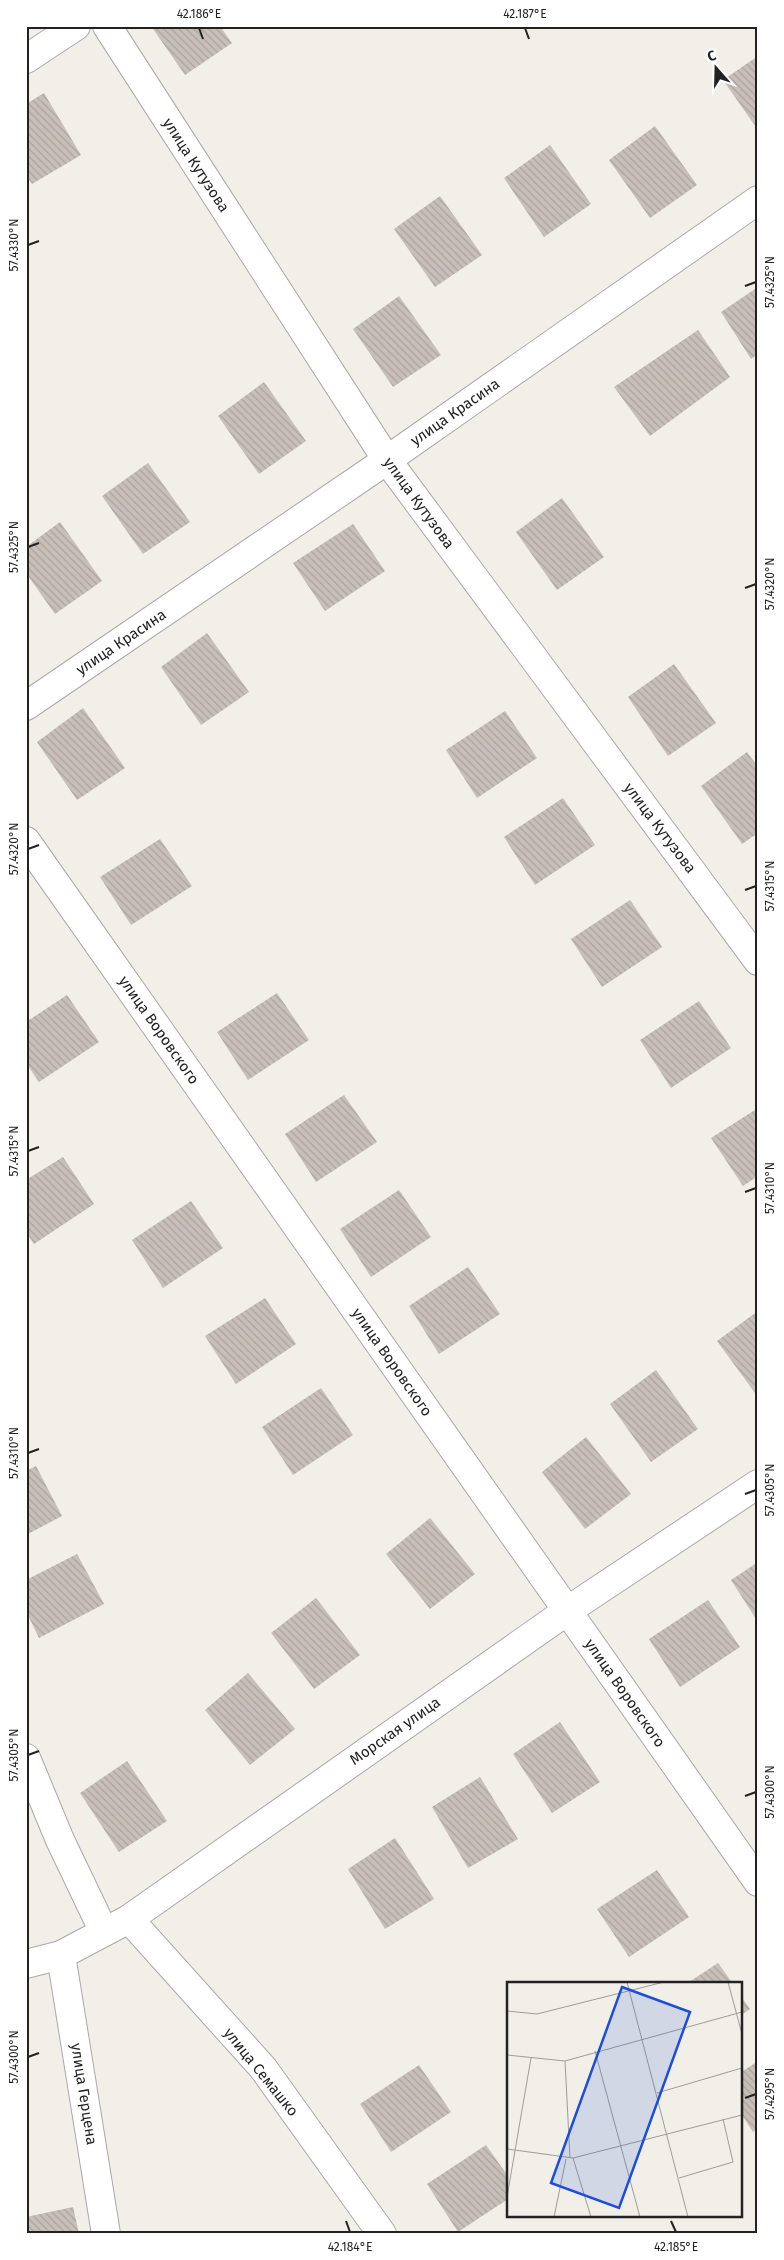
<svg xmlns="http://www.w3.org/2000/svg" width="784" height="2260" font-family="'Fira Sans',sans-serif">
  <style>
    .building { fill: url(#building-back-hatch) }
    .lines { fill: none; stroke-linecap: round; stroke-linejoin: round }
    .street-casing { stroke: #a9a9a9; stroke-width: 30 }
    .street { stroke: #fff; stroke-width: 28 }
    .ticks { fill: none; stroke: #222; stroke-width: 2 }
    .labels { text-anchor: middle; dominant-baseline: central; stroke-width: 4; stroke-linejoin: round; paint-order: stroke }
    .street-label { font-size: 15px; fill: #222; stroke: #fff }
    .inset-road { fill: none; stroke: #9f9d99; stroke-width: 1 }
    .view { fill: #1d4ed8; fill-opacity: 0.15; stroke: #1d4ed8; stroke-width: 2.5 }
    .inset-edge { fill: none; stroke: #222; stroke-width: 2.5 }
    .neatline { fill: none; stroke: #222; stroke-width: 2 }
    .ticks-label { font-size: 12px; text-anchor: middle; fill: #222 }
  </style>
  <defs>
    <pattern id="building-back-hatch" width="6" height="6" patternUnits="userSpaceOnUse" patternTransform="scale(1.25)"><rect width="6" height="6" fill="#c7bfb8"/><path d="M-1 5l2 2M0 0l6 6M5-1l2 2" fill="none" stroke="#aba49e"/></pattern>
  </defs>
  <rect width="100%" height="100%" fill="#f2efe9"/>
  <g class="building">
    <path d="M151 26H220L232 43 185 75Z"/>
    <path d="M758 56V130L723 80Z"/>
    <path d="M44 93 81 155 32 184 26 175V104Z"/>
    <path d="M655 126 697 185 650 218 609 160Z"/>
    <path d="M550 145 591 204 544 237 504 178Z"/>
    <path d="M440 196 482 255 435 287 394 229Z"/>
    <path d="M758 287V354L751 359 721 312Z"/>
    <path d="M399 296 441 355 393 387 353 329Z"/>
    <path d="M698 330 730 377 650 436 614 387Z"/>
    <path d="M264 382 306 441 259 474 218 416Z"/>
    <path d="M148 463 190 522 143 554 102 496Z"/>
    <path d="M562 498 604 557 557 590 516 532Z"/>
    <path d="M60 522 102 581 55 614 26 573V547Z"/>
    <path d="M353 524 385 571 325 611 293 563Z"/>
    <path d="M207 633 249 692 201 725 161 667Z"/>
    <path d="M674 664 716 723 668 756 628 697Z"/>
    <path d="M83 708 125 768 77 800 37 742Z"/>
    <path d="M505 711 537 758 477 798 446 750Z"/>
    <path d="M747 752 758 767V833L742 844 701 786Z"/>
    <path d="M563 798 595 845 535 885 504 837Z"/>
    <path d="M160 839 192 886 131 925 100 877Z"/>
    <path d="M630 900 662 947 602 987 571 939Z"/>
    <path d="M277 993 309 1040 248 1080 217 1032Z"/>
    <path d="M67 995 99 1042 39 1082 26 1063V1022Z"/>
    <path d="M699 1001 731 1048 671 1088 640 1040Z"/>
    <path d="M344 1095 377 1142 316 1182 285 1134Z"/>
    <path d="M758 1108V1176L743 1186 711 1138Z"/>
    <path d="M63 1157 94 1204 34 1244 26 1232V1180Z"/>
    <path d="M399 1190 431 1237 371 1277 340 1229Z"/>
    <path d="M191 1201 223 1248 163 1288 132 1240Z"/>
    <path d="M468 1267 500 1314 439 1354 409 1306Z"/>
    <path d="M265 1298 296 1344 236 1384 205 1336Z"/>
    <path d="M758 1311V1397L717 1341Z"/>
    <path d="M656 1370 698 1429 651 1462 610 1404Z"/>
    <path d="M321 1388 353 1435 293 1475 262 1427Z"/>
    <path d="M586 1437 631 1494 585 1529 542 1472Z"/>
    <path d="M36 1466 62 1516 26 1535V1471Z"/>
    <path d="M430 1518 475 1574 430 1609 386 1554Z"/>
    <path d="M77 1554 104 1604 39 1638 26 1611V1580Z"/>
    <path d="M758 1562V1622L731 1580Z"/>
    <path d="M316 1598 360 1655 314 1689 271 1633Z"/>
    <path d="M708 1600 740 1647 680 1687 649 1639Z"/>
    <path d="M248 1673 295 1729 250 1765 205 1710Z"/>
    <path d="M560 1722 600 1782 552 1813 513 1754Z"/>
    <path d="M127 1761 167 1821 119 1852 80 1793Z"/>
    <path d="M480 1777 518 1839 468 1868 432 1807Z"/>
    <path d="M395 1838 434 1899 385 1929 348 1869Z"/>
    <path d="M657 1870 689 1917 629 1957 597 1909Z"/>
    <path d="M718 1963 733 1984H686Z"/>
    <path d="M740 1995 750 2009 740 2016Z"/>
    <path d="M758 2061V2129L753 2132 740 2112V2073Z"/>
    <path d="M419 2065 451 2112 391 2152 360 2104Z"/>
    <path d="M486 2145 508 2176V2199L458 2232 427 2184Z"/>
    <path d="M73 2207 79 2234H26V2217Z"/>
  </g>
  <g class="lines">
    <defs>
      <g id="street">
        <path d="M107 26 387 460 758 961"/>
        <path d="M26 59 76 26"/>
        <path d="M26 706 387 460 758 200"/>
        <path d="M26 841 758 1882"/>
        <path d="M26 1758 60 1840 104 1932"/>
        <path d="M129 1919 263 2068 382 2234"/>
        <path d="M61 1955 106 2234"/>
        <path d="M26 1964 61 1955 129 1919 567 1611 758 1484"/>
      </g>
    </defs>
    <use href="#street" class="street-casing"/>
    <use href="#street" class="street"/>
  </g>
  <path class="ticks" d="M199 28 203 39M525 28 529 39M28 245 39 241M745 286 756 282M28 547 39 543M745 588 756 584M28 849 39 845M745 890 756 886M28 1151 39 1147M745 1192 756 1188M28 1453 39 1449M745 1494 756 1490M28 1755 39 1751M745 1796 756 1792M28 2057 39 2053M745 2098 756 2094M346 2221 350 2232M671 2221 676 2232"/>
  <g class="labels">
    <g class="street-label">
      <text transform="translate(196 165) rotate(57)">улица Кутузова</text>
      <text transform="translate(455 412) rotate(-35)">улица Красина</text>
      <text transform="translate(419 503) rotate(54)">улица Кутузова</text>
      <text transform="translate(121 642) rotate(-34)">улица Красина</text>
      <text transform="translate(660 828) rotate(53)">улица Кутузова</text>
      <text transform="translate(159 1030) rotate(55)">улица Воровского</text>
      <text transform="translate(392 1362) rotate(55)">улица Воровского</text>
      <text transform="translate(625 1693) rotate(55)">улица Воровского</text>
      <text transform="translate(395 1731) rotate(-35)">Морская улица</text>
      <text transform="translate(261 2072) rotate(51)">улица Семашко</text>
      <text transform="translate(84 2094) rotate(81)">улица Герцена</text>
    </g>
  </g>
  <g transform="translate(507 1982)">
    <rect width="235" height="235" fill="#f2efe9"/>
    <path class="inset-road" d="M120 0 181 235M221 0 235 52M0 29 30 32 157 0M88 69 133 235M0 73 58 79 235 30M58 79 63 176M150 111 235 86M0 167 66 176 235 133M66 176 84 235M172 196 226 180 216 137M0 215 24 76M47 235 59 177"/>
    <path class="view" d="M115 5 183 30 112 226 44 201Z"/>
    <rect width="235" height="235" class="inset-edge"/>
  </g>
  <rect width="784" height="2260" fill="none" stroke="#ffffff" stroke-width="55"/>
  <g transform="translate(716 68) rotate(340)" stroke="#ffffff" stroke-width="4" paint-order="stroke">
  <path d="M0-4L9 19L0 12L-9 19Z" fill="#222222"/>
  <text y="-8" font-size="14" font-weight="bold" text-anchor="middle" fill="#222222">С</text>
  </g>
  <rect x="28" y="28" width="728" height="2204" class="neatline"/>
  <g class="ticks-label">
    <text x="199" y="18">42.186°E</text>
    <text x="525" y="18">42.187°E</text>
    <text transform="translate(14 245) rotate(-90)" y="4">57.4330°N</text>
    <text transform="translate(770 282) rotate(-90)" y="4">57.4325°N</text>
    <text transform="translate(14 547) rotate(-90)" y="4">57.4325°N</text>
    <text transform="translate(770 584) rotate(-90)" y="4">57.4320°N</text>
    <text transform="translate(14 849) rotate(-90)" y="4">57.4320°N</text>
    <text transform="translate(770 886) rotate(-90)" y="4">57.4315°N</text>
    <text transform="translate(14 1151) rotate(-90)" y="4">57.4315°N</text>
    <text transform="translate(770 1188) rotate(-90)" y="4">57.4310°N</text>
    <text transform="translate(14 1453) rotate(-90)" y="4">57.4310°N</text>
    <text transform="translate(770 1490) rotate(-90)" y="4">57.4305°N</text>
    <text transform="translate(14 1755) rotate(-90)" y="4">57.4305°N</text>
    <text transform="translate(770 1792) rotate(-90)" y="4">57.4300°N</text>
    <text transform="translate(14 2057) rotate(-90)" y="4">57.4300°N</text>
    <text transform="translate(770 2094) rotate(-90)" y="4">57.4295°N</text>
    <text x="350" y="2251">42.184°E</text>
    <text x="676" y="2251">42.185°E</text>
  </g>
</svg>
